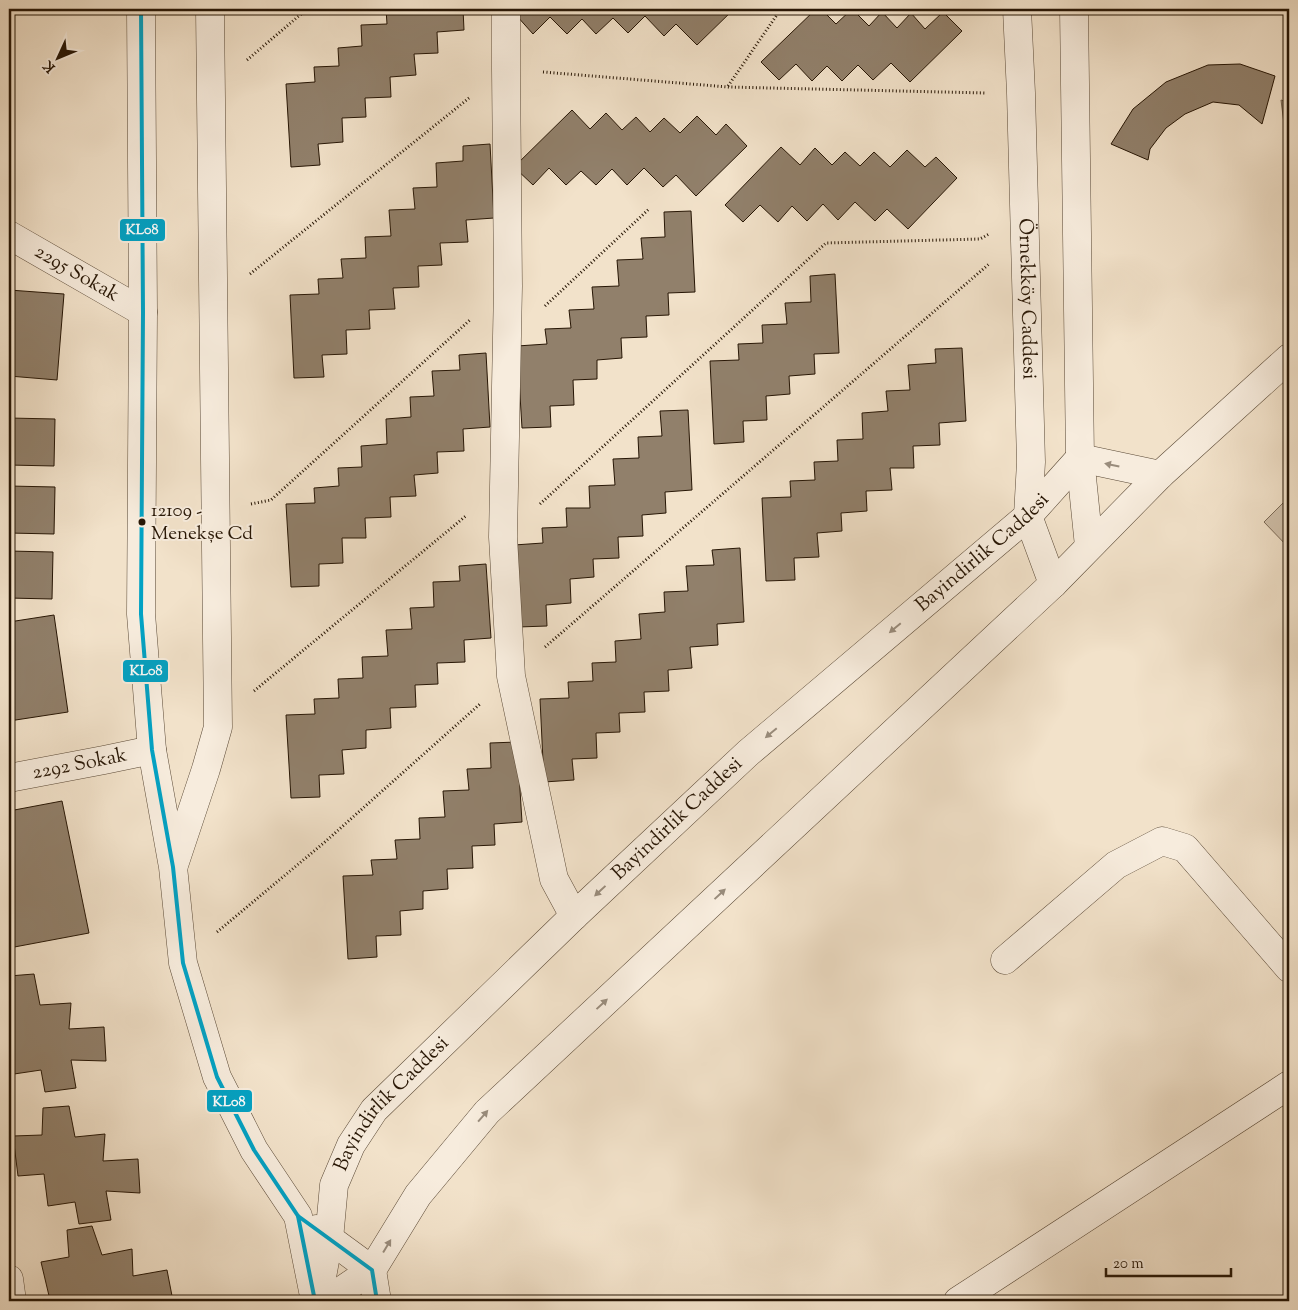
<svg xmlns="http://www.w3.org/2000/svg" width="1298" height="1310" font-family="'Sorts Mill Goudy',serif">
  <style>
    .green { fill: #cfbfa9; stroke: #7b6a57 }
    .water { fill: #ad9d87; stroke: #776753 }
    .building { fill: #91806b; stroke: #271605 }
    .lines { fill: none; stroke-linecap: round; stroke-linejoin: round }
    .minor-casing { stroke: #5a4936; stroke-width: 29 }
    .path { stroke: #271605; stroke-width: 3; stroke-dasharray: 1 2.5; stroke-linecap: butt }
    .minor { stroke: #f7ecdd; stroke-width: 28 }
    .bus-1-casing { stroke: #f7ecdd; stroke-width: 8 }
    .bus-1 { stroke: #02a2c4; stroke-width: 4 }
    .oneway { fill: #998c7c }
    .bus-dot { fill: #271605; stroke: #f7ecdd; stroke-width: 2 }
    .labels { text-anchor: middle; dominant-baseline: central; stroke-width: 4; stroke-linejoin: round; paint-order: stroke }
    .bus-label { font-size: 19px; fill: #271605; stroke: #f7ecdd; text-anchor: start }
    .street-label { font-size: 20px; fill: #271605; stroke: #f7ecdd }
    .line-badge { stroke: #f7ecdd; stroke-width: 2 }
    .badge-label { font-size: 14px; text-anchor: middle; font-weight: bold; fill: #fff }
  </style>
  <rect width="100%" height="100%" fill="#f2e2ca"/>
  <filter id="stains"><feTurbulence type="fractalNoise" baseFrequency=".004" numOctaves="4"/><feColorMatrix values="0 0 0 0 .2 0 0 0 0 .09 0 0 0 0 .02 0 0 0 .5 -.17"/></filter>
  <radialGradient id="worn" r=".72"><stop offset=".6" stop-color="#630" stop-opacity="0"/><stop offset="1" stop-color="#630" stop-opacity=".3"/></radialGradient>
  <path class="green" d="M1289 497V548L1264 522Z"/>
  <path class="water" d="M1281 100 1289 103V164Z"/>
  <g class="building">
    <path d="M386 9H463L464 30 437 32 438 53 414 54 416 75 390 77 391 97 365 98 366 117 342 118 343 142 318 144 320 165 291 167 286 84 315 82 314 67 339 66 338 48 362 46 361 25 387 24Z"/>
    <path d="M522 9H734L697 45 676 24 664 36 645 16 628 33 613 18 596 34 582 19 567 34 550 17 533 34 516 15Z"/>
    <path d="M816 9H821L836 24 852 9 869 26 882 12 897 28 911 13 925 29 943 12 962 31 910 82 891 63 873 80 858 65 842 81 827 66 812 81 796 64 779 80 761 62Z"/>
    <path d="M1240 64 1275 76 1262 124 1239 105 1213 102 1185 114 1166 128 1150 149 1148 160 1111 144 1133 109 1166 82 1208 65Z"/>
    <path d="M572 110 590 129 606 113 622 130 636 117 650 132 664 118 680 133 697 116 716 135 726 124 747 146 696 196 676 175 663 187 644 168 627 185 612 169 596 185 581 171 566 185 549 168 533 185 514 167Z"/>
    <path d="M490 144 494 218 466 220 468 242 440 243 442 265 418 266 419 287 393 288 395 309 369 310 370 329 346 330 347 354 322 355 324 377 294 378 290 295 319 294 318 279 343 278 341 259 366 258 365 237 391 236 389 210 415 209 413 188 437 187 436 163 463 161V146Z"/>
    <path d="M781 147 800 165 815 148 832 165 845 152 860 166 874 152 890 167 907 150 925 167 936 157 957 178 908 229 887 209 875 221 855 202 838 220 823 204 807 221 792 206 778 222 760 205 743 222 725 205Z"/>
    <path d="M691 211 695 292 668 293 669 315 646 316 647 337 621 338 622 358 597 360V379L573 380 574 405 550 406 551 427 522 428 517 346 547 344 545 329 571 328 569 310 594 309 592 287 619 286 617 260 643 259 641 238 665 237 664 212Z"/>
    <path d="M835 274 839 353 814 354 815 374 789 376 790 394 766 396 767 420 743 421 744 442 714 444 710 361 739 360 738 344 763 343 762 325 787 324 785 303 811 302 810 276Z"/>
    <path d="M9 290 64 294 57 380 9 376Z"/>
    <path d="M962 348 966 421 939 423 940 445 913 446 914 468H890L892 490 866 491 867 511 841 513 842 531 817 533 819 557 794 558 795 580 766 581 762 498 791 497 790 481 815 480 814 462 838 461 837 440 863 439 862 413 888 411 886 391 910 390 908 365 936 363 935 349Z"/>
    <path d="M486 353 490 427 463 429 464 451 437 452 438 473 414 475 416 496 390 497 391 517 365 518 366 538H342L343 563 319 564V586L291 587 286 504 315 503 314 488 339 486 338 468 362 467 361 446 387 444 386 419 411 417 410 397 434 396 432 371 460 370 459 355Z"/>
    <path d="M688 410 692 490 665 492 666 513 642 515 643 536 618 537 619 558 593 559 594 577 570 579 571 603 546 605 547 626 518 627 514 545 543 543 542 528 567 527 566 508H590L589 486 615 485 613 459 639 458 638 437 662 436 660 411Z"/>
    <path d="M9 418 55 419 54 466 9 465Z"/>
    <path d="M9 486 55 487 54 534 9 533Z"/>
    <path d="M740 548 744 622 717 624 718 645 690 647 692 668 668 670 669 691 644 692 645 712 619 713 620 732 596 733 597 758 572 759 574 780 544 782 540 699 569 698 568 682 593 681 592 663 616 662 615 641 641 639 639 614 665 612 664 592 688 591 686 566 714 565 712 550Z"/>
    <path d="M9 551 53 552 52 599 9 598Z"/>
    <path d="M486 564 491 638 464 640 465 662 437 663 438 684 415 685 416 707 390 708 391 728 366 730V748L342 750 344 774 319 775 320 797 291 798 286 715 315 714 314 699 339 698 338 679 363 678 362 657 388 656 386 630 412 629 410 608 434 607 433 582 460 581 459 566Z"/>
    <path d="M54 615 68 712 9 721V622Z"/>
    <path d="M517 742 522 822 494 824 495 845 472 846 473 868 447 869 448 889 423 891V909L400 911 401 935 376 936 377 957 348 959 343 876 373 875 371 860 397 859 395 840 420 839 419 818 445 817 443 791 469 790 467 769 491 768 490 743Z"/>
    <path d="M62 801 89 933 9 948V811Z"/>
    <path d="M34 974 40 1005 71 1003 69 1029 104 1027 106 1061 71 1060 76 1088 45 1092 41 1070 14 1074 9 1043V976Z"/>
    <path d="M69 1106 75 1137 105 1134 103 1161 138 1159 140 1193 106 1191 111 1220 79 1224 75 1202 48 1206 44 1174 18 1176 13 1136 42 1135 43 1108Z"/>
    <path d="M92 1226 102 1255 132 1249 133 1276 167 1270 173 1301H77L75 1296 50 1300 41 1262 69 1257 67 1230Z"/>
  </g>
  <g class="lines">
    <defs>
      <g id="minor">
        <path d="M141 9 143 312 141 614 152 750 173 867 183 963 217 1077 254 1150 298 1216 315 1301"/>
        <path d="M506 9V69L508 286 503 537 511 676 554 879 574 916"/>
        <path id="s1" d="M1017 9 1021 93 1031 462 1028 516 1053 584"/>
        <path d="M1074 9 1080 458 1089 546"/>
        <path id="s2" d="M9 235 143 312"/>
        <path id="s3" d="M9 778 104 760 152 750"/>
        <path d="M174 865 206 769 218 727 210 9"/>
        <path d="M1005 960 1116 865 1162 841 1185 848 1289 968"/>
        <path d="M316 1229 372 1270 377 1301"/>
        <path d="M9 1279 12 1301"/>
        <path id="s4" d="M319 1293 329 1239 334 1185 351 1145 374 1110 574 916 748 753 1028 516 1080 458 1160 475"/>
        <path d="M326 1301 372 1270 418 1195 487 1112 1053 584 1160 475 1289 358"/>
        <path d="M958 1301 1289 1085"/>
      </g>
    </defs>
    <use href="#minor" class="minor-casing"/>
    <g class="path">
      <path d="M247 60 307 9"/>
      <path d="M543 72 728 87 986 93"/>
      <path d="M728 86 781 9"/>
      <path d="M250 274 469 98"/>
      <path d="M545 306 649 209"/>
      <path d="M251 504 271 500 470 320"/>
      <path d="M540 504 826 243 980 239 989 234"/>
      <path d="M545 647 989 264"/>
      <path d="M254 691 467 515"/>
      <path d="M217 932 326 841 480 704"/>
    </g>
    <use href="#minor" class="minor"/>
    <defs>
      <g id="bus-1">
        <path d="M141 9 143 312 141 614 152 750 173 867 183 963 217 1077 254 1150 298 1216 315 1301"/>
        <path d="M298 1216 372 1270 377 1301"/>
      </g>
    </defs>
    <use href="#bus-1" class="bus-1-casing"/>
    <use href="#bus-1" class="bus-1"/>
  </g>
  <defs><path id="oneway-solid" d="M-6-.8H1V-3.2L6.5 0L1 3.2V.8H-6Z" transform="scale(1.25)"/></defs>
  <g class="oneway">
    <use href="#oneway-solid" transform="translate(1112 465) rotate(-168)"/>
    <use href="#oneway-solid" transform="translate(895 628) rotate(140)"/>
    <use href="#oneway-solid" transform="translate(771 733) rotate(140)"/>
    <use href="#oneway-solid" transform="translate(600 891) rotate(137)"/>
    <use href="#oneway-solid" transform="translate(720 894) rotate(-43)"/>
    <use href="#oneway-solid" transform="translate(602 1004) rotate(-43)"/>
    <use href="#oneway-solid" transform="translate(483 1116) rotate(-49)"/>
    <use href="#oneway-solid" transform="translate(387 1246) rotate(-59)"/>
  </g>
  <circle class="bus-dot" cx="142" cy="522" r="4.5"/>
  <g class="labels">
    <g class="bus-label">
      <text x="151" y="511">12109 -<tspan x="151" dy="23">Menekşe Cd</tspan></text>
    </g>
    <g class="street-label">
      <text stroke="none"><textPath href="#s2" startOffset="78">2295 Sokak</textPath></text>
      <text stroke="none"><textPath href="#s1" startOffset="290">Örnekköy Caddesi</textPath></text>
      <text stroke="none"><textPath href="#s4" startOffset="1020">Bayindirlik Caddesi</textPath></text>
      <text stroke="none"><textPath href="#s3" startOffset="72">2292 Sokak</textPath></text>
      <text stroke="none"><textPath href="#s4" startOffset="615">Bayindirlik Caddesi</textPath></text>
      <text stroke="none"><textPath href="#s4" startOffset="210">Bayindirlik Caddesi</textPath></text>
    </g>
  </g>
  <g class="line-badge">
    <rect x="119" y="218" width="47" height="24" rx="5" fill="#02a2c4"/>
    <rect x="122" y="659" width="47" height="24" rx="5" fill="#02a2c4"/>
    <rect x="206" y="1089" width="47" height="24" rx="5" fill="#02a2c4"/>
  </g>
  <g class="badge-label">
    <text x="142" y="234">KL08</text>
    <text x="146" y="675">KL08</text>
    <text x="229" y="1106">KL08</text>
  </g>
  <rect width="1298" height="1310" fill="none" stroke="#f2e2ca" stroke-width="30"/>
  <rect x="10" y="10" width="1278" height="1290" fill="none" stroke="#271605" stroke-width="2.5"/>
  <rect x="15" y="15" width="1268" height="1280" fill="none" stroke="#271605"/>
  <g transform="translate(58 58) rotate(226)" stroke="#f7ecdd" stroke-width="4" paint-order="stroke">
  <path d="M0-4L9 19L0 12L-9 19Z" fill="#271605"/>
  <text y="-8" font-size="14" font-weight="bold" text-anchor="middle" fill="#271605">K</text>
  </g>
  <path d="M1106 1268v8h125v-8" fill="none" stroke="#271605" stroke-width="2.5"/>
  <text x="1113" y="1268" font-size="15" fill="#271605" stroke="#f7ecdd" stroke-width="4" paint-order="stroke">20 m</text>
  <rect width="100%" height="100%" filter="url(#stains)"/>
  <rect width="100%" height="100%" fill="url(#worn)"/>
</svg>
